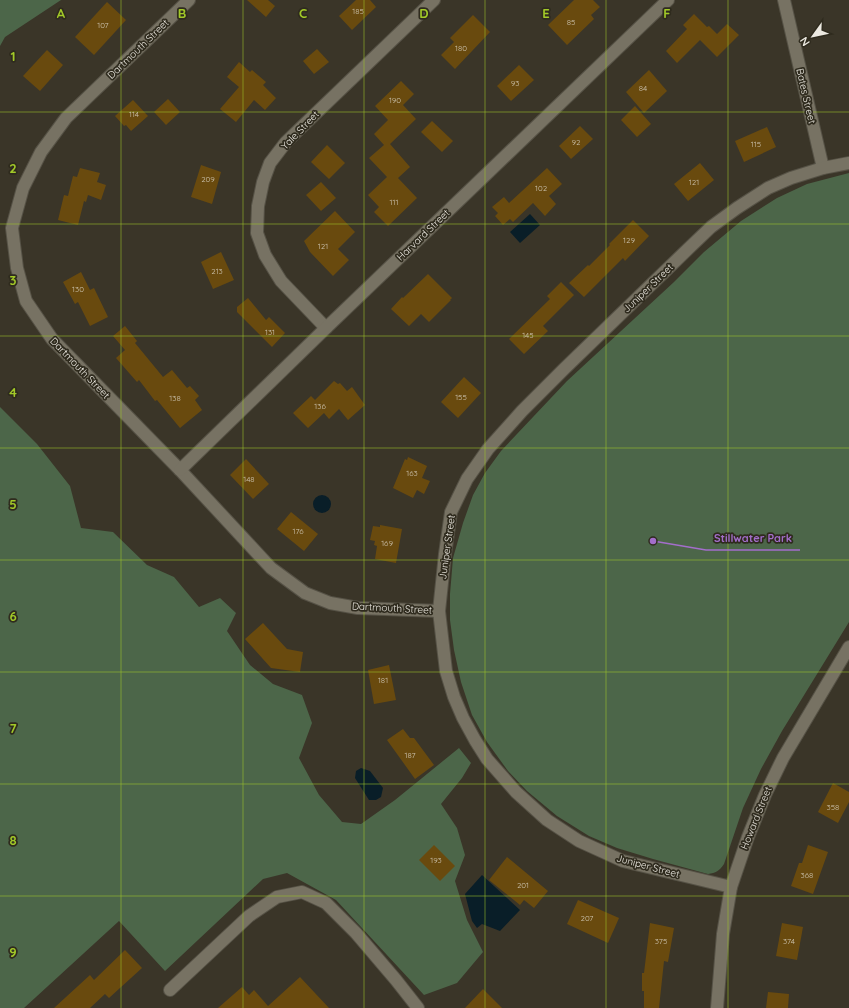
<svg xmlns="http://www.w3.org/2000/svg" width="849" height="1008" font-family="Quicksand,sans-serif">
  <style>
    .green { fill: #4c6649 }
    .water { fill: #091e28 }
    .building { fill: #694a0e }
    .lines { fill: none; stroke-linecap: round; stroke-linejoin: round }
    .minor-casing { stroke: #565246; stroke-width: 14 }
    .minor { stroke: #777263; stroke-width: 12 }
    .grid { fill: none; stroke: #a2c928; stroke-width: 1; stroke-opacity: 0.55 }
    .labels { text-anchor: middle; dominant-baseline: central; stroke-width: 3.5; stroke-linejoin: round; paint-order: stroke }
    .number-label { font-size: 8px; fill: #cbc1ac }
    .street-label { font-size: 10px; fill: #ece9e1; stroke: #2f2b1e }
    .grid-label { font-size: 13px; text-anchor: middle; font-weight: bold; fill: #a2c928; stroke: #2f2b1e; stroke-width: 3.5; stroke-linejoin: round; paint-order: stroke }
    .leader { fill: none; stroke: #a36ecb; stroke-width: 1.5 }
    .callout-dot { fill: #a36ecb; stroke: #2f2b1e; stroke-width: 1.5 }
    .callout-label { font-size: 11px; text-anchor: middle; font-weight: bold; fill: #a36ecb; stroke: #2f2b1e; stroke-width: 3.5; stroke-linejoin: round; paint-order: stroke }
  </style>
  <rect width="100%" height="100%" fill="#3a3528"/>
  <g class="green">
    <path d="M0 0H61L5 37 0 46Z"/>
    <path d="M849 173V622L782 731 761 769 743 808 724 864C719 871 716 873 708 874L653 859 617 848 589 836 557 816 527 791 508 771 487 742 472 715 461 682 454 650 450 620V594L453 558 463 523 473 495 485 473 501 451 567 381 674 282 704 252 741 221 777 198 807 184Z"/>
    <path d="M0 407 37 444 70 486 81 528 113 532 147 565 174 577 199 607 220 598 236 613 227 631 250 665 273 684 302 695 312 723 299 758 319 795 342 822 361 824 395 800 459 748 471 763 462 778 441 804 457 828 465 855 455 881 467 920 483 952 457 983 424 995 336 900 287 873 263 879 165 971 119 921 24 1008H0Z"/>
  </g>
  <g class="water">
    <path d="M530 214 540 225 520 243 510 232Z"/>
    <circle cx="322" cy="504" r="9"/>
    <path d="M361 768 370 771 383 788 381 797 376 800H369L355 778 356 771Z"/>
    <path d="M482 875 520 910 500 931 482 924 477 928 472 921 465 894Z"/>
  </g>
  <g class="building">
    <path d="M247 0H268L275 6 266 17Z"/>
    <path d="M356 0H370L376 7 352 30 339 16Z"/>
    <path d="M574 0H593L600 7 591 15 594 19 567 45 548 25Z"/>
    <path d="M107 2 126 20 94 55 75 37Z"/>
    <path d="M694 14 707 27 709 26 717 34 727 24 739 35 717 57 700 40 677 63 666 51 687 29 683 25Z"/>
    <path d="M473 15 490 32 455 69 441 55 454 42 450 38Z"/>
    <path d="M317 49 329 62 314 74 303 61Z"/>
    <path d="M47 50 63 65 40 91 23 76Z"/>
    <path d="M239 62 250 72 252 70 266 82 263 85 276 98 265 110 254 100 236 122 220 109 239 87 227 77Z"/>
    <path d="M519 65 534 80 511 101 497 86Z"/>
    <path d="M649 70 667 91 644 113 626 92Z"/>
    <path d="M401 81 414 94 403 105 416 119 390 144 410 167 398 178 417 198 388 226 374 212 379 207 368 195 387 177 369 158 384 145 374 134 388 120 375 106Z"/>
    <path d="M168 99 180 112 166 125 154 112Z"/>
    <path d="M133 100 148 116 131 131 126 125 124 126 115 116Z"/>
    <path d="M635 106 651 124 637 137 621 120Z"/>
    <path d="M432 121 453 141 442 152 421 132Z"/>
    <path d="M580 126 593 139 571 159 559 146Z"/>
    <path d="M767 127 776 147 744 162 735 141Z"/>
    <path d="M327 145 345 163 329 179 311 162Z"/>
    <path d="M700 163 714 180 688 201 674 184Z"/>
    <path d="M201 165 221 172 212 204 191 197Z"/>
    <path d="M80 168 100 173 97 182 106 185 101 200 88 195 86 202 84 201 78 225 58 220 64 195 68 196 73 176 77 177Z"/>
    <path d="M547 168 562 184 549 196 556 204 545 216 533 203 513 222 510 219 503 225 495 216 498 213 492 207 504 197 509 203Z"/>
    <path d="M321 182 336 198 321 211 306 195Z"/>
    <path d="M335 211 355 232 338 249 349 260 333 276 310 252 304 241Z"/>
    <path d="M633 220 649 236 625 261 623 258 584 297 569 283 588 265 589 266 610 245 609 244Z"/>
    <path d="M221 252 234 280 213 289 201 262Z"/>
    <path d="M81 272 90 290 94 288 108 317 90 326 78 302 75 304 63 282Z"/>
    <path d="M428 274 452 298 450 300H451L429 322 421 314 409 326 391 309 402 297 403 298Z"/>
    <path d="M561 282 574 295 543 326 548 331 524 354 509 339 550 299 547 296Z"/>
    <path d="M248 298 266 320 269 317 285 333 272 347 237 312V307Z"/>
    <path d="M125 326 137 341 135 343 163 377 172 370 187 388 190 386 199 396 195 400 202 410 180 428 157 400 155 401 139 380 137 382 116 358 125 350 113 336Z"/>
    <path d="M464 377 481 393 458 418 441 402Z"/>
    <path d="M334 381 338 384 340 383 347 391 352 387 365 405 348 420 339 409 329 419 324 413 308 428 293 413 311 396 315 400Z"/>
    <path d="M408 457 427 466 422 478 430 481 424 494 417 490 413 498 393 488 405 459 407 460Z"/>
    <path d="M246 459 269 484 253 499 230 475Z"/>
    <path d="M291 512 318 534 304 551 277 529Z"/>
    <path d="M380 525 402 529 396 563 375 559 377 546 374 545 375 541 370 540 373 526 380 527Z"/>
    <path d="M263 623 287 649 303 652 300 672 271 668 245 639Z"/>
    <path d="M389 665 396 700 374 704 368 670Z"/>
    <path d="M403 729 410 738H414L434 765 415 779 387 740Z"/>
    <path d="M833 783 849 792V802L838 823 818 812Z"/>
    <path d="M434 845 455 866 440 881 419 860Z"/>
    <path d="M808 845 828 852 813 894 791 886 799 863H802Z"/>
    <path d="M507 857 548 891 534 908 524 900 520 905 489 880Z"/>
    <path d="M578 900 619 918 608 943 567 924Z"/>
    <path d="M650 923 674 928 668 962 664 961 659 1008H644V991H642V973H644Z"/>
    <path d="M782 923 803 927 797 960 776 956Z"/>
    <path d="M125 950 142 968 109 998 105 994 90 1008H54L90 975 94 980Z"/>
    <path d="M300 977 329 1008H218L242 987 249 995 254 990 268 1006Z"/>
    <path d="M483 989 502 1008H465Z"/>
    <path d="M768 992 789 994 788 1008H766Z"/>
  </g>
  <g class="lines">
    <defs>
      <g id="minor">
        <path d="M189 0 66 118 41 152 23 188 12 228 17 268 26 301 52 339 180 470 271 568 305 593 330 603 358 608 439 611"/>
        <path d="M784 0 823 168"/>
        <path d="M326 328 281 281 265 255 257 233 258 206 263 182 270 163 286 142 434 0"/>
        <path d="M180 470 326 328 668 0"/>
        <path d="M731 887 623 861 579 841 547 820 516 792 487 759 475 740 463 718 454 697 446 671 439 611 445 554 451 512 467 479 488 449 522 411 564 369 689 248 711 227 737 208 768 188 791 178 823 168 849 163"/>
        <path d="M170 990 249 916 277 897 302 892 326 903 356 933 396 980 418 1008"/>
        <path d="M717 1008 723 934 731 887 748 837 765 795 783 758 849 647"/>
      </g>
    </defs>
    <use href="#minor" class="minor-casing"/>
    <use href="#minor" class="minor"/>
  </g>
  <path class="grid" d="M121 0V1008M243 0V1008M364 0V1008M485 0V1008M606 0V1008M728 0V1008M0 112H849M0 224H849M0 336H849M0 448H849M0 560H849M0 672H849M0 784H849M0 896H849"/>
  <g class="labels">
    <g class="number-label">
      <text x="358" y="11">185</text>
      <text x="571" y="22">85</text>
      <text x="103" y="25">107</text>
      <text x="461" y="48">180</text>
      <text x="515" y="83">93</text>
      <text x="643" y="88">84</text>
      <text x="395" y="100">190</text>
      <text x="134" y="114">114</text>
      <text x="576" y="142">92</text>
      <text x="756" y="144">115</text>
      <text x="208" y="179">209</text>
      <text x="694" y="182">121</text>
      <text x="541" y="188">102</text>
      <text x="394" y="202">111</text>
      <text x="629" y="240">129</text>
      <text x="323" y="246">121</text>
      <text x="217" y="271">213</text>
      <text x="78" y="289">130</text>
      <text x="270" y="332">131</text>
      <text x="528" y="335">145</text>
      <text x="461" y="397">155</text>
      <text x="175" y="398">138</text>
      <text x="320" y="406">136</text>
      <text x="412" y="473">163</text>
      <text x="249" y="479">148</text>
      <text x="298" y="531">176</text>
      <text x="387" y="543">169</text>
      <text x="383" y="680">181</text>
      <text x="410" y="755">187</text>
      <text x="833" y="807">358</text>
      <text x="436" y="860">193</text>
      <text x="807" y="875">368</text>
      <text x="523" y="885">201</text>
      <text x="587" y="918">207</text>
      <text x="661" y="941">375</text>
      <text x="789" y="941">374</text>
    </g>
    <g class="street-label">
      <text transform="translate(138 49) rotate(-44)">Dartmouth Street</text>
      <text transform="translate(806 96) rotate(77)">Bates Street</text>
      <text transform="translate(300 130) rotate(-46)">Yale Street</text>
      <text transform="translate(423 235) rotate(-44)">Harvard Street</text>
      <text transform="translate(648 288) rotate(-44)">Juniper Street</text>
      <text transform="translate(80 368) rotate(46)">Dartmouth Street</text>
      <text transform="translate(447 547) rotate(-82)">Juniper Street</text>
      <text transform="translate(392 608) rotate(3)">Dartmouth Street</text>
      <text transform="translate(756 818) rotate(-68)">Howard Street</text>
      <text transform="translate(648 866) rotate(15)">Juniper Street</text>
    </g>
  </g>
  <g class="grid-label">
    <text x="61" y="18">A</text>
    <text x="182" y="18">B</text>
    <text x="303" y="18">C</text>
    <text x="424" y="18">D</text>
    <text x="546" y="18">E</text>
    <text x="667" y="18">F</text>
    <text x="13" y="61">1</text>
    <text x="13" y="173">2</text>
    <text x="13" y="285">3</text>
    <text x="13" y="397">4</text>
    <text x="13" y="509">5</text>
    <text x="13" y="621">6</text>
    <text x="13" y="733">7</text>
    <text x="13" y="845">8</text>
    <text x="13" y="957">9</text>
  </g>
  <path class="leader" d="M653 541L706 550H800"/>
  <circle class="callout-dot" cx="653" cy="541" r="4"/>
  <g class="callout-label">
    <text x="753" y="542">Stillwater Park</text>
  </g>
  <g transform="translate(813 36) rotate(237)" stroke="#2f2b1e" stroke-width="3" paint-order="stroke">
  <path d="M0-3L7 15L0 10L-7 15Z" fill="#ece9e1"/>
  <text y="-6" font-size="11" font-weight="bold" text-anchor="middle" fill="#ece9e1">N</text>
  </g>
</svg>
